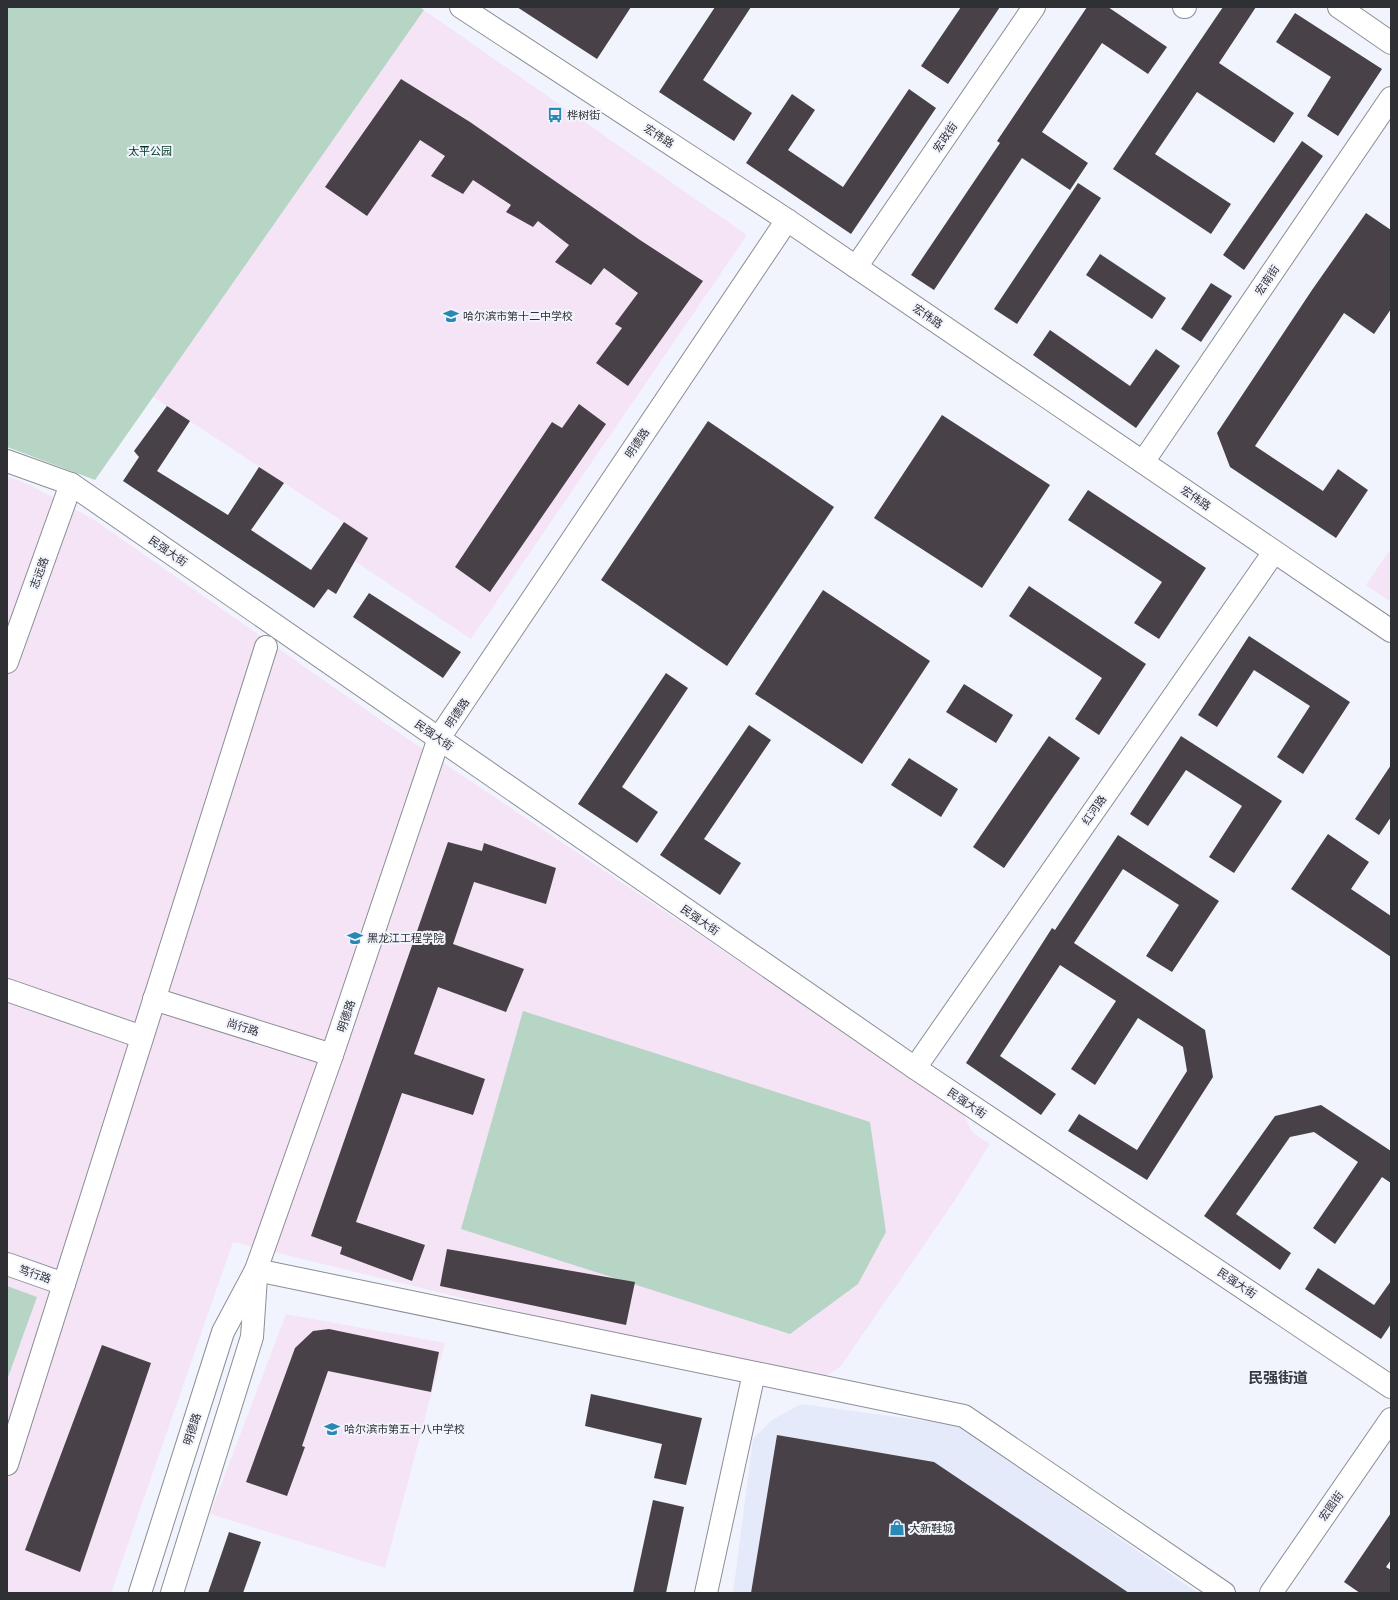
<svg xmlns="http://www.w3.org/2000/svg" width="1398" height="1600" font-family="'Titillium Web','Noto Sans SC',sans-serif">
  <style>
    .built { fill: #e5eafa }
    .education { fill: #f5e4f6 }
    .green { fill: #b6d5c4 }
    .building { fill: #484248 }
    .lines { fill: none; stroke-linecap: round; stroke-linejoin: round }
    .minor-casing { stroke: #8b8e95; stroke-width: 24 }
    .major-casing { stroke: #8b8e95; stroke-width: 24 }
    .minor { stroke: #fff; stroke-width: 22 }
    .major { stroke: #fff; stroke-width: 22 }
    .labels { text-anchor: middle; dominant-baseline: central; stroke-width: 4; stroke-linejoin: round; paint-order: stroke }
    .poi-label { font-size: 11px; fill: #2f3033; stroke: #f1f4fd; text-anchor: start }
    .street-label { font-size: 11px; fill: #2f3033; stroke: #f1f4fd }
    .park-label { font-size: 11px; fill: #003822; stroke: #f1f4fd }
    .district-label { font-size: 15px; font-weight: bold; fill: #373940; stroke: #f1f4fd }
  </style>
  <rect width="100%" height="100%" fill="#f1f4fd"/>
  <path class="built" d="M801 1404 957 1425 1198 1593H733L753 1439 772 1420Z"/>
  <g class="education">
    <path d="M424 10 747 235 471 639 353 560 368 538 153 397Z"/>
    <path d="M7 476 30 485 93 519 408 739 962 1111 973 1133 990 1144 955 1200 841 1366 814 1384 233 1242 111 1593H7Z"/>
    <path d="M1391 548V602L1366 585Z"/>
    <path d="M286 1314 445 1343 385 1568 210 1514Z"/>
  </g>
  <g class="green">
    <path d="M7 7H420L424 10 95 480 7 447Z"/>
    <path d="M523 1011 870 1122 886 1232 858 1284 790 1334 461 1229Z"/>
    <path d="M7 1286 37 1297 7 1380Z"/>
  </g>
  <g class="building">
    <path d="M517 7H631L597 59Z"/>
    <path d="M715 7H751L703 80 752 113 734 141 659 92Z"/>
    <path d="M961 7H1000L948 84 921 66Z"/>
    <path d="M1087 7H1108L1167 47 1148 74 1102 43 1042 132 1088 163 1070 190 1022 158 934 290 911 275 1000 143 997 141Z"/>
    <path d="M1223 7H1256L1219 63 1294 113 1274 143 1197 92 1155 154 1231 204 1211 234 1113 169Z"/>
    <path d="M1295 13 1382 69 1338 136 1307 116 1331 77 1276 42Z"/>
    <path d="M401 79 470 122 640 240 703 281 628 386 596 363 622 328 615 324 638 293 604 268 591 285 555 262 569 245 538 221 533 227 506 212 511 205 473 180 463 194 431 176 445 156 420 140 367 216 325 187Z"/>
    <path d="M909 89 936 108 851 234 746 163 792 94 815 110 788 150 843 187Z"/>
    <path d="M1302 141 1323 156 1244 270 1223 255Z"/>
    <path d="M1078 183 1101 198 1017 324 994 309Z"/>
    <path d="M1366 213 1391 230V309L1374 334 1344 313 1255 446 1323 491 1338 469 1368 490 1336 538 1230 467 1217 433 1312 290Z"/>
    <path d="M1100 254 1166 298 1152 319 1086 275Z"/>
    <path d="M1211 283 1232 296 1201 342 1181 329Z"/>
    <path d="M1050 330 1130 386 1156 349 1180 366 1136 428 1033 355Z"/>
    <path d="M579 404 606 424 490 592 455 567 552 422 562 428Z"/>
    <path d="M167 406 190 421 157 471 228 515 259 467 284 483 251 530 311 570 344 522 368 538 336 594 328 589 314 608 123 481 139 457 134 451Z"/>
    <path d="M942 415 1050 485 982 588 874 518Z"/>
    <path d="M708 421 834 507 727 666 601 580Z"/>
    <path d="M1088 490 1206 568 1159 639 1134 623 1162 582 1068 520Z"/>
    <path d="M1029 586 1146 664 1099 735 1075 719 1102 678 1009 616Z"/>
    <path d="M823 590 930 661 862 764 755 694Z"/>
    <path d="M369 593 461 652 443 678 353 617Z"/>
    <path d="M1249 636 1350 702 1303 774 1277 757 1310 706 1254 670 1217 727 1198 715Z"/>
    <path d="M666 673 688 688 622 787 658 812 637 843 578 804Z"/>
    <path d="M964 684 1013 715 996 743 946 712Z"/>
    <path d="M749 725 771 740 704 839 741 863 720 895 660 855Z"/>
    <path d="M1049 736 1080 758 1004 868 973 847Z"/>
    <path d="M1181 736 1282 801 1234 873 1209 857 1242 806 1186 770 1148 826 1130 814Z"/>
    <path d="M909 758 958 789 941 817 891 785Z"/>
    <path d="M1391 765V817L1379 835 1355 819Z"/>
    <path d="M1328 834 1369 862 1351 889 1391 916V957L1291 889Z"/>
    <path d="M1118 835 1219 901 1172 972 1146 956 1179 905 1123 869 1074 943 1205 1030 1213 1077 1147 1180 1068 1131 1079 1114 1137 1150 1187 1071 1183 1047 1138 1018 1095 1085 1071 1069 1116 1001 1060 965 1000 1056 1056 1094 1041 1115 966 1063 1052 928 1055 930Z"/>
    <path d="M448 842 482 851 484 843 556 868 546 904 474 882 453 944 524 969 506 1012 438 987 414 1054 485 1079 473 1115 402 1093 356 1222 425 1245 412 1281 340 1254 342 1247 311 1236Z"/>
    <path d="M1321 1105 1391 1151V1183L1382 1177 1335 1244 1313 1228 1358 1162 1314 1132 1290 1137 1236 1214 1291 1253 1280 1270 1204 1216 1275 1116Z"/>
    <path d="M447 1249 635 1282 626 1325 440 1286Z"/>
    <path d="M1318 1268 1374 1305 1391 1281V1324L1381 1339 1305 1289Z"/>
    <path d="M329 1329 439 1352 431 1392 328 1371 302 1446 305 1447 287 1496 246 1482 295 1348 313 1331Z"/>
    <path d="M102 1345 151 1363 80 1572 25 1550Z"/>
    <path d="M591 1394 702 1418 686 1485 654 1478 662 1444 585 1426Z"/>
    <path d="M777 1435 934 1462 1129 1593H751Z"/>
    <path d="M653 1500 684 1507 666 1593H633Z"/>
    <path d="M1391 1513V1560L1386 1567 1391 1570V1593H1360L1344 1582Z"/>
    <path d="M229 1532 261 1542 243 1593H208Z"/>
  </g>
  <g class="lines">
    <defs>
      <g id="minor">
        <path d="M1184 7H1185"/>
        <path d="M1339 7 1391 43"/>
        <path d="M856 267 1034 7"/>
        <path d="M7 461 71 484 915 1068 1391 1387"/>
        <path d="M1143 462 1391 98"/>
        <path d="M7 662 71 484"/>
        <path d="M7 990 142 1037"/>
        <path d="M154 999 332 1055"/>
        <path d="M915 1068 1274 552"/>
        <path d="M7 1264 64 1284"/>
        <path d="M256 1270 964 1416 1224 1593"/>
        <path d="M7 1464 266 647"/>
        <path d="M140 1593 223 1332 256 1270 332 1055 439 738 787 220"/>
        <path d="M172 1593 252 1337 256 1277"/>
        <path d="M706 1593 754 1373"/>
        <path d="M1271 1593 1391 1419"/>
      </g>
      <path id="major" d="M461 7 787 220 1391 631"/>
    </defs>
    <use href="#minor" class="minor-casing"/>
    <use href="#major" class="major-casing"/>
    <use href="#minor" class="minor"/>
    <use href="#major" class="major"/>
  </g>
  <defs>
    <symbol id="bus-bare" viewBox="-9 -9 18 18"><path d="M-5-6H5V4H4V6H2V4H-2V6H-4V4H-5ZM-3.5-4V0h7V-4ZM-3.5 1.2v1.5H-2V1.2ZM2 1.2v1.5H3.5V1.2Z" fill="#2989b4" stroke="#f1f4fd" stroke-width="2.5" paint-order="stroke"/></symbol>
    <symbol id="school-bare" viewBox="-9 -9 18 18"><path d="M0-5L7-2L0 1L-7-2ZM-4 1L0 2.5L4 1V4Q0 6-4 4Z" fill="#2989b4" stroke="#f1f4fd" stroke-width="2.5" paint-order="stroke"/></symbol>
    <symbol id="university-bare" viewBox="-9 -9 18 18"><path d="M0-5L7-2L0 1L-7-2ZM-4 1L0 2.5L4 1V4Q0 6-4 4Z" fill="#2989b4" stroke="#f1f4fd" stroke-width="2.5" paint-order="stroke"/></symbol>
    <symbol id="shop-bare" viewBox="-9 -9 18 18"><path d="M-5-2.5h2.3a2.7 3.5 0 0 1 5.4 0H5L5.5 6h-11ZM-1.5-2.5h3a1.5 2.3 0 0 0-3 0Z" fill="#2989b4" stroke="#f1f4fd" stroke-width="2.5" paint-order="stroke"/></symbol>
  </defs>
  <g fill-rule="evenodd">
    <use href="#bus-bare" x="544" y="104" width="22" height="22"/>
    <use href="#school-bare" x="440" y="305" width="22" height="22"/>
    <use href="#university-bare" x="344" y="927" width="22" height="22"/>
    <use href="#school-bare" x="321" y="1418" width="22" height="22"/>
    <use href="#shop-bare" x="886" y="1517" width="22" height="22"/>
  </g>
  <g class="labels">
    <g class="poi-label">
      <text x="567" y="115">桦树街</text>
      <text x="463" y="316">哈尔滨市第十二中学校</text>
      <text x="367" y="938">黑龙江工程学院</text>
      <text x="344" y="1429">哈尔滨市第五十八中学校</text>
      <text x="909" y="1528">大新鞋城</text>
    </g>
    <g class="street-label">
      <text transform="translate(659 136) rotate(33)">宏伟路</text>
      <text transform="translate(945 137) rotate(-56)">宏政街</text>
      <text transform="translate(1267 280) rotate(-56)">宏南街</text>
      <text transform="translate(928 316) rotate(34)">宏伟路</text>
      <text transform="translate(637 443) rotate(-56)">明德路</text>
      <text transform="translate(1196 498) rotate(34)">宏伟路</text>
      <text transform="translate(168 551) rotate(35)">民强大街</text>
      <text transform="translate(39 573) rotate(-70)">志远路</text>
      <text transform="translate(457 713) rotate(-56)">明德路</text>
      <text transform="translate(434 735) rotate(35)">民强大街</text>
      <text transform="translate(1094 810) rotate(-55)">红河路</text>
      <text transform="translate(700 920) rotate(35)">民强大街</text>
      <text transform="translate(346 1016) rotate(-71)">明德路</text>
      <text transform="translate(243 1027) rotate(17)">尚行路</text>
      <text transform="translate(967 1103) rotate(34)">民强大街</text>
      <text transform="translate(35 1274) rotate(19)">笃行路</text>
      <text transform="translate(1237 1283) rotate(34)">民强大街</text>
      <text transform="translate(192 1429) rotate(-72)">明德路</text>
      <text transform="translate(1331 1506) rotate(-55)">宏图街</text>
    </g>
    <g class="park-label">
      <text x="150" y="151">太平公园</text>
    </g>
    <g class="district-label">
      <text x="1278" y="1377">民强街道</text>
    </g>
  </g>
  <rect width="1398" height="1600" fill="none" stroke="#2f3033" stroke-width="16"/>
</svg>
